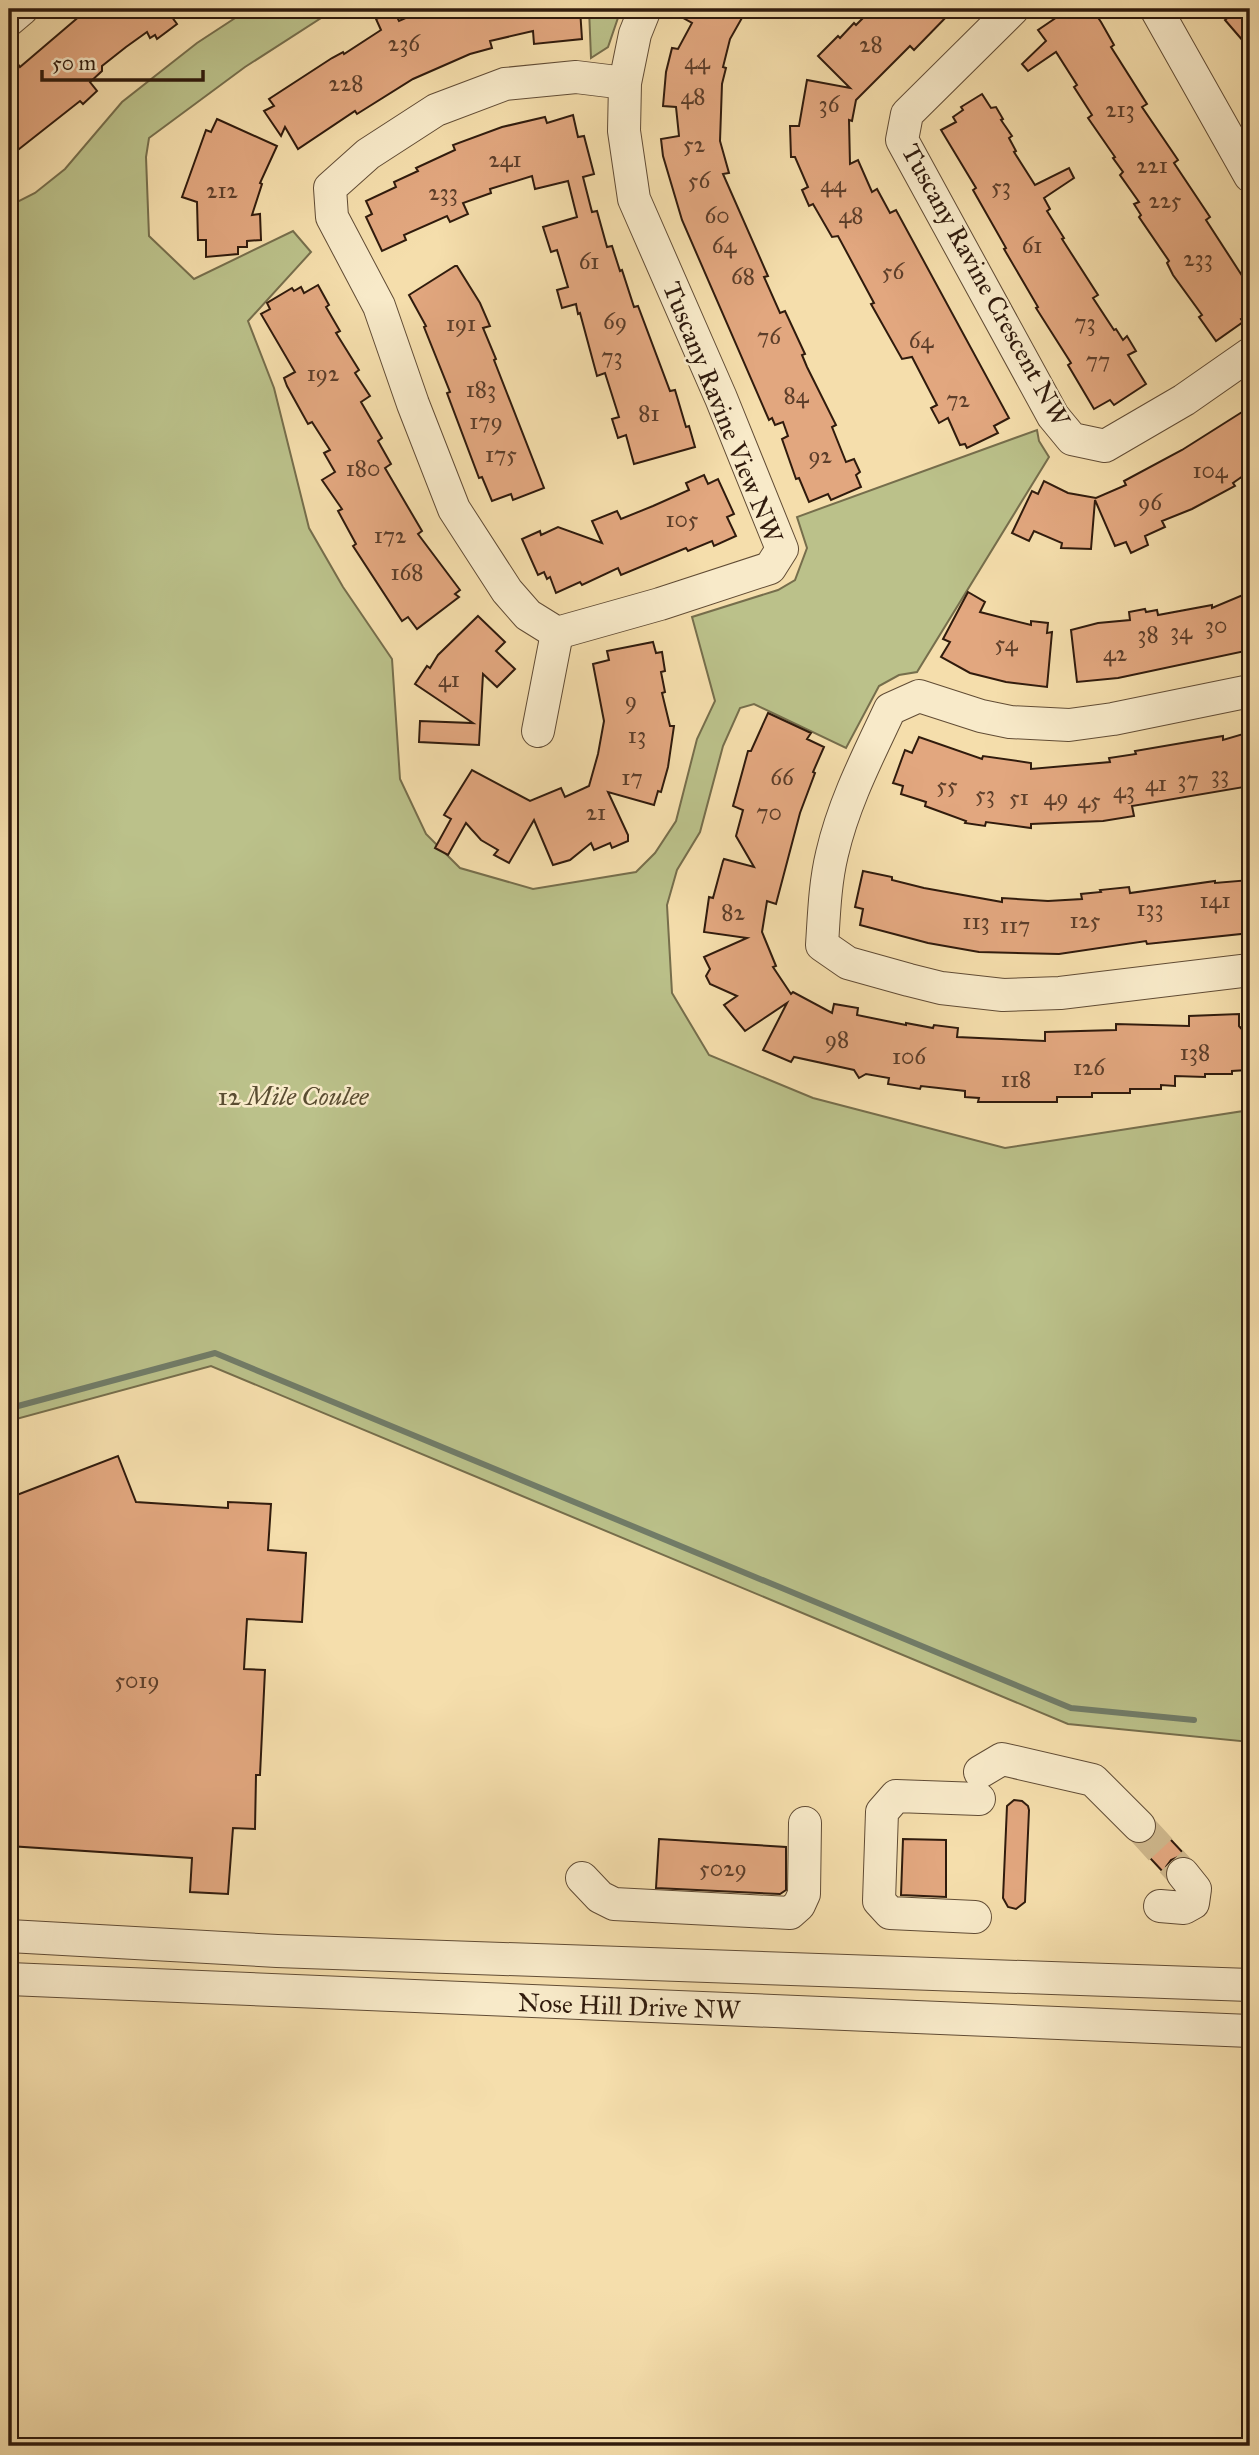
<svg xmlns="http://www.w3.org/2000/svg" width="1259" height="2455" font-family="'IM FELL Great Primer',serif">
  <style>
    .green { fill: #bbc18a; stroke: #766e4c; stroke-width: 2 }
    .lines { fill: none; stroke-linecap: round; stroke-linejoin: round }
    .stream { stroke: #717c68; stroke-width: 6 }
    .building { fill: #e2a77f; stroke: #301b0d; stroke-width: 2 }
    .minor-tunnel { stroke: #ceb78c; stroke-width: 32; stroke-dasharray: 32 16; stroke-linecap: butt }
    .minor-casing { stroke: #614c35; stroke-width: 34 }
    .minor { stroke: #f8eac9; stroke-width: 32 }
    .labels { text-anchor: middle; dominant-baseline: central; stroke-width: 5; stroke-linejoin: round; paint-order: stroke }
    .number-label { font-size: 23px; fill: #5c3e2a }
    .street-label { font-size: 26px; fill: #301b0d; stroke: #f8eac9 }
    .park-label { font-size: 26px; font-style: italic; fill: #5a4d32; stroke: #f8eac9 }
  </style>
  <rect width="100%" height="100%" fill="#f5deac"/>
  <filter id="stains"><feTurbulence type="fractalNoise" baseFrequency=".00286" numOctaves="4"/><feColorMatrix values="0 0 0 0 .2 0 0 0 0 .09 0 0 0 0 .02 0 0 0 .5 -.17"/></filter>
  <radialGradient id="worn" r=".72"><stop offset=".6" stop-color="#630" stop-opacity="0"/><stop offset="1" stop-color="#630" stop-opacity=".3"/></radialGradient>
  <g class="green">
    <path d="M249 9H335L245 67 149 138 146 157 149 236 194 279 293 231 311 252 248 321 274 388 309 528 343 587 392 659 400 779 426 834 460 868 533 889 636 872 655 853 676 821 697 739 715 701 692 617 778 590 795 580 807 548 797 517 1037 430 1039 441 1049 457 917 672 899 675 879 686 846 748 754 704 740 708 723 746 700 832 677 870 667 905 672 993 709 1055 813 1098 1005 1148 1250 1110V1742L1068 1724 211 1366 9 1421V206L35 193 65 169 122 102 197 43Z"/>
    <path d="M589 9H621L608 47 591 58Z"/>
  </g>
  <g class="lines">
    <path class="stream" d="M18 1406 215 1353 1071 1708 1194 1720"/>
  </g>
  <g class="building">
    <path d="M88 9H166L177 24 157 39 155 35 150 38 147 32 126 47 102 66V71L90 82 97 91 83 104 80 101 9 157V51L20 67Z"/>
    <path d="M426 9H580L582 39 534 44 533 31 490 41 492 48 470 54 413 79 357 114 355 111 298 149 285 127 281 136 264 111 274 106 269 99 332 58 343 52 344 54 381 30 376 19 394 11 399 21Z"/>
    <path d="M667 9H747L730 39 723 67 726 68 722 84 720 141 729 173 723 174 768 276 764 277 780 313 785 311 805 354 802 355 807 367 836 425 832 427 846 462 854 459 860 472 856 475 861 487 831 500 828 494 809 502 799 478 796 479 782 439 788 436 783 422 775 425 772 418 769 420 682 220 663 156 661 139 679 136 676 107 663 106 666 72 672 48 678 49 692 23Z"/>
    <path d="M872 9H954L914 50 910 46 856 100 852 121 849 120 850 164 858 160 872 192 877 189 890 213 896 210 1009 418 994 426 998 433 967 448 965 444 960 445 948 418 939 423 931 408 937 405 912 357 902 359 871 304 874 303 838 236 832 237 813 204 809 206 802 190 808 187 795 157H791L790 126H799L807 80 850 88 818 56 838 36 840 38 854 23 856 25Z"/>
    <path d="M1069 9H1092L1101 22 1114 45 1111 47 1147 104 1142 107 1178 160 1174 163 1210 217 1206 220 1250 288V313L1241 319 1243 322 1216 341 1199 317 1202 315 1173 275 1167 263 1169 261 1139 217 1141 215 1134 204 1139 202 1120 175 1123 172 1113 158 1115 157 1088 118 1092 115 1074 87 1077 85 1056 52 1028 71 1022 64 1046 41 1038 30Z"/>
    <path d="M1238 9H1250V49L1225 20Z"/>
    <path d="M982 94 991 108 996 107 1003 119 1001 120 1012 136 1009 138 1016 151 1014 152 1035 185 1069 168 1074 178 1044 198 1050 209 1047 211 1064 238 1062 239 1098 295 1093 298 1114 330 1116 329 1123 340 1127 336 1136 351 1128 355 1146 384 1114 405 1110 400 1094 409 1068 365 1071 363 1036 308 1038 307 1004 249 1006 248 973 190 976 188 941 130 956 122 953 117 963 110 961 107Z"/>
    <path d="M573 115 578 137 584 136 594 174 583 177 592 212 597 211 607 247 612 246 620 271 622 270 634 307 638 306 670 391 675 390 686 427 689 426 695 447 634 464 626 435 618 438 612 419 619 417 605 373 597 376 580 313 578 314 576 304 562 308 557 290 568 287 557 250 551 252 543 227 577 217 568 181 535 189 532 176 490 189 491 193 463 203 468 214 450 222 447 216 404 235 406 240 382 251 366 217 372 214 366 201 396 187 394 182 418 171 416 168 455 150 453 145 502 127 545 117 547 123Z"/>
    <path d="M217 119 277 146 260 183 262 184 252 215 260 214 261 240 247 241V247H238V254L206 257V240H198L197 202 182 197 206 130 211 132Z"/>
    <path d="M455 266H457L480 303 490 326 483 328 496 359 494 360 544 488 513 500 511 494 492 501 482 477 479 478 447 393 450 392 424 327 426 326 409 295Z"/>
    <path d="M318 285 329 305 326 307 340 331 336 333 359 370 355 373 370 396 361 402 382 438 378 441 391 464 385 468 422 531 418 534 460 590 455 594 459 597 417 629 408 617 402 621 353 546 356 544 338 511 342 509 322 480 335 472 324 453 330 450 312 422 308 424 287 386 284 378 295 372 261 314 270 309 267 303 292 288 294 291 301 287 304 293Z"/>
    <path d="M1250 407V471L1233 483 1235 486 1192 509 1162 521 1165 527 1145 536 1148 545 1131 553 1126 542 1115 546 1095 500 1091 549 1061 548 1062 543 1034 531 1029 541 1012 533 1032 491 1038 494 1044 481 1068 493 1096 498 1126 485 1124 481 1182 450Z"/>
    <path d="M704 475 708 484 718 479 734 514 727 517 736 536 714 546 712 541 688 551 686 548 621 575 618 568 582 585 580 582 556 593 550 577 547 579 544 572 538 575 522 539 540 531 541 535 558 527 602 543 592 521 617 511 621 519 653 506 689 490 686 483Z"/>
    <path d="M968 592 985 602 980 612 1031 625V621L1048 623 1047 633 1052 632 1047 687 1006 682 970 673 941 657 950 642 943 639Z"/>
    <path d="M1250 592V650L1118 678 1077 682 1071 630 1098 623 1130 620 1129 612 1145 609 1146 612 1157 610 1158 615 1212 605V608Z"/>
    <path d="M478 616 505 642 496 651 515 669 497 687 483 674 479 745 419 742 420 721 473 723 415 684 427 666 430 668 438 655Z"/>
    <path d="M653 642 656 653 662 652 665 671 661 672 665 692 662 693 670 726H674L668 767 661 792 658 791 654 805 608 792 628 835V841L612 848 610 843 594 850 591 843 570 860 553 865 534 820 509 863 494 855 498 850 481 840 466 823 448 855 435 848 451 819 444 815 472 770 530 801 561 788 565 797 589 786 598 754 604 721 593 664 609 660 607 651Z"/>
    <path d="M768 713 811 733 807 739 824 747 813 772 815 773 800 813 776 904 767 901 762 932 776 966 773 967 791 994 793 992 832 1013 834 1004 858 1008 857 1015 906 1025V1023L933 1028 934 1025 958 1028 957 1037 1045 1041V1032L1116 1030V1024L1189 1026V1016L1239 1014V1026L1247 1035V1070L1232 1071V1074H1205V1077L1175 1076V1086L1161 1085V1089H1130V1093H1092V1097H1057V1102H978L979 1098 965 1097V1091L921 1086 920 1089 888 1084 889 1078 866 1074 859 1078 854 1070 794 1057 791 1062 763 1050 787 1003 745 1031 724 1005 737 996 710 984 706 976 710 969 704 957 747 938 704 932 709 897 713 898 723 861 724 859 754 867 736 836 743 810 733 806 748 751H751Z"/>
    <path d="M1250 732V786L1132 806 1134 816 1103 821 1031 824V828L986 822 985 826 965 823 966 821 925 806 926 802 901 794 903 786 893 783 905 750 912 753 919 737 982 759 983 756 1031 763V769L1110 762 1109 758 1136 754 1135 751 1223 736V740Z"/>
    <path d="M863 871 892 877V880L924 888 1002 902V898L1048 901 1082 899 1081 894 1101 892 1100 890 1129 887 1130 893 1215 881V883L1250 880V933L1147 944 1146 941 1059 954 979 952 928 943 860 925 863 909 855 907Z"/>
    <path d="M118 1456 136 1502 228 1508V1502L271 1504 268 1550 306 1553 302 1622 247 1619 244 1669 265 1670 260 1775H256L255 1829 233 1828 228 1894 190 1892 192 1858 9 1846V1498Z"/>
    <path d="M1014 1800 1022 1801 1028 1806 1029 1810 1025 1902 1016 1909 1008 1907 1003 1898 1007 1806Z"/>
    <path d="M1157 1825 1186 1856H1180L1171 1860 1166 1867 1165 1874 1137 1844 1144 1843 1151 1839 1156 1831Z"/>
    <path d="M659 1839 786 1847V1890L780 1894 656 1888Z"/>
    <path d="M903 1839 946 1840V1897L901 1895Z"/>
  </g>
  <g class="lines">
    <path class="minor-tunnel" d="M1139 1826 1183 1874"/>
    <defs>
      <g id="minor">
        <path d="M1013 9 907 114 902 140 1053 416 1072 439 1105 446 1184 400 1250 354"/>
        <path d="M1156 9 1250 176"/>
        <path d="M9 20 22 9"/>
        <path d="M625 83 576 77 505 84 436 110 368 154 330 188 332 217 379 306 413 404 454 509 507 591 528 615 557 633 660 604 770 568 782 549 721 398 634 199 624 131 625 83 635 34 645 9"/>
        <path d="M1250 691 1113 719 1069 725 1010 722 981 716 919 696 890 709C868 756 844 802 832 854 825 883 824 914 822 945L848 963 909 980 941 988 1003 995 1060 993 1250 970"/>
        <path d="M538 731 557 633"/>
        <path d="M980 1772 1002 1759 1093 1780 1139 1826"/>
        <path d="M582 1878 600 1897 614 1904 790 1913 799 1905 804 1894 805 1823"/>
        <path d="M1160 1906 1184 1908 1193 1903 1195 1889 1183 1874"/>
        <path d="M975 1917 890 1913 879 1901 882 1812 896 1796 979 1799"/>
        <path d="M9 1936 277 1951 1250 1985"/>
        <path d="M9 1979 1250 2031"/>
      </g>
    </defs>
    <use href="#minor" class="minor-casing"/>
    <use href="#minor" class="minor"/>
  </g>
  <g class="labels">
    <g class="number-label">
      <text x="404" y="43">236</text>
      <text x="871" y="44">28</text>
      <text x="697" y="61">44</text>
      <text x="346" y="83">228</text>
      <text x="693" y="96">48</text>
      <text x="829" y="104">36</text>
      <text x="1120" y="109">213</text>
      <text x="694" y="144">52</text>
      <text x="505" y="159">241</text>
      <text x="1152" y="165">221</text>
      <text x="699" y="180">56</text>
      <text x="833" y="184">44</text>
      <text x="1001" y="186">53</text>
      <text x="222" y="190">212</text>
      <text x="443" y="192">233</text>
      <text x="1165" y="200">225</text>
      <text x="717" y="215">60</text>
      <text x="851" y="215">48</text>
      <text x="724" y="245">64</text>
      <text x="1032" y="245">61</text>
      <text x="1198" y="258">233</text>
      <text x="589" y="261">61</text>
      <text x="893" y="271">56</text>
      <text x="743" y="276">68</text>
      <text x="615" y="321">69</text>
      <text x="1085" y="322">73</text>
      <text x="461" y="323">191</text>
      <text x="769" y="336">76</text>
      <text x="921" y="340">64</text>
      <text x="612" y="356">73</text>
      <text x="1098" y="360">77</text>
      <text x="323" y="373">192</text>
      <text x="481" y="389">183</text>
      <text x="796" y="395">84</text>
      <text x="958" y="399">72</text>
      <text x="649" y="413">81</text>
      <text x="486" y="421">179</text>
      <text x="501" y="454">175</text>
      <text x="820" y="455">92</text>
      <text x="363" y="468">180</text>
      <text x="1210" y="470">104</text>
      <text x="1150" y="502">96</text>
      <text x="682" y="519">105</text>
      <text x="390" y="535">172</text>
      <text x="407" y="572">168</text>
      <text x="1216" y="625">30</text>
      <text x="1181" y="631">34</text>
      <text x="1148" y="634">38</text>
      <text x="1006" y="643">54</text>
      <text x="1115" y="653">42</text>
      <text x="449" y="679">41</text>
      <text x="631" y="700">9</text>
      <text x="637" y="735">13</text>
      <text x="1220" y="774">33</text>
      <text x="632" y="777">17</text>
      <text x="782" y="777">66</text>
      <text x="1188" y="779">37</text>
      <text x="1156" y="783">41</text>
      <text x="947" y="785">55</text>
      <text x="1124" y="790">43</text>
      <text x="985" y="794">53</text>
      <text x="1019" y="797">51</text>
      <text x="1056" y="797">49</text>
      <text x="1089" y="800">45</text>
      <text x="596" y="812">21</text>
      <text x="769" y="812">70</text>
      <text x="1215" y="900">141</text>
      <text x="1150" y="908">133</text>
      <text x="733" y="912">82</text>
      <text x="1085" y="920">125</text>
      <text x="976" y="921">113</text>
      <text x="1015" y="925">117</text>
      <text x="837" y="1039">98</text>
      <text x="1195" y="1052">138</text>
      <text x="909" y="1056">106</text>
      <text x="1089" y="1067">126</text>
      <text x="1016" y="1079">118</text>
      <text x="137" y="1680">5019</text>
      <text x="723" y="1868">5029</text>
    </g>
    <g class="street-label">
      <text transform="translate(986 285) rotate(61)">Tuscany Ravine Crescent NW</text>
      <text transform="translate(723 412) rotate(68)">Tuscany Ravine View NW</text>
      <text transform="translate(629 2006) rotate(2)">Nose Hill Drive NW</text>
    </g>
    <g class="park-label">
      <text x="293" y="1096">12 Mile Coulee</text>
    </g>
  </g>
  <rect width="1259" height="2455" fill="none" stroke="#f5deac" stroke-width="35"/>
  <rect x="10" y="10" width="1238" height="2434" fill="none" stroke="#301b0d" stroke-width="3.5"/>
  <rect x="18" y="18" width="1224" height="2420" fill="none" stroke="#301b0d" stroke-width="2"/>
  <path d="M42 70v10h161v-10" fill="none" stroke="#301b0d" stroke-width="3.5"/>
  <text x="52" y="70" font-size="21" fill="#301b0d" stroke="#f8eac9" stroke-width="5" paint-order="stroke">50 m</text>
  <rect width="100%" height="100%" filter="url(#stains)"/>
  <rect width="100%" height="100%" fill="url(#worn)"/>
</svg>
